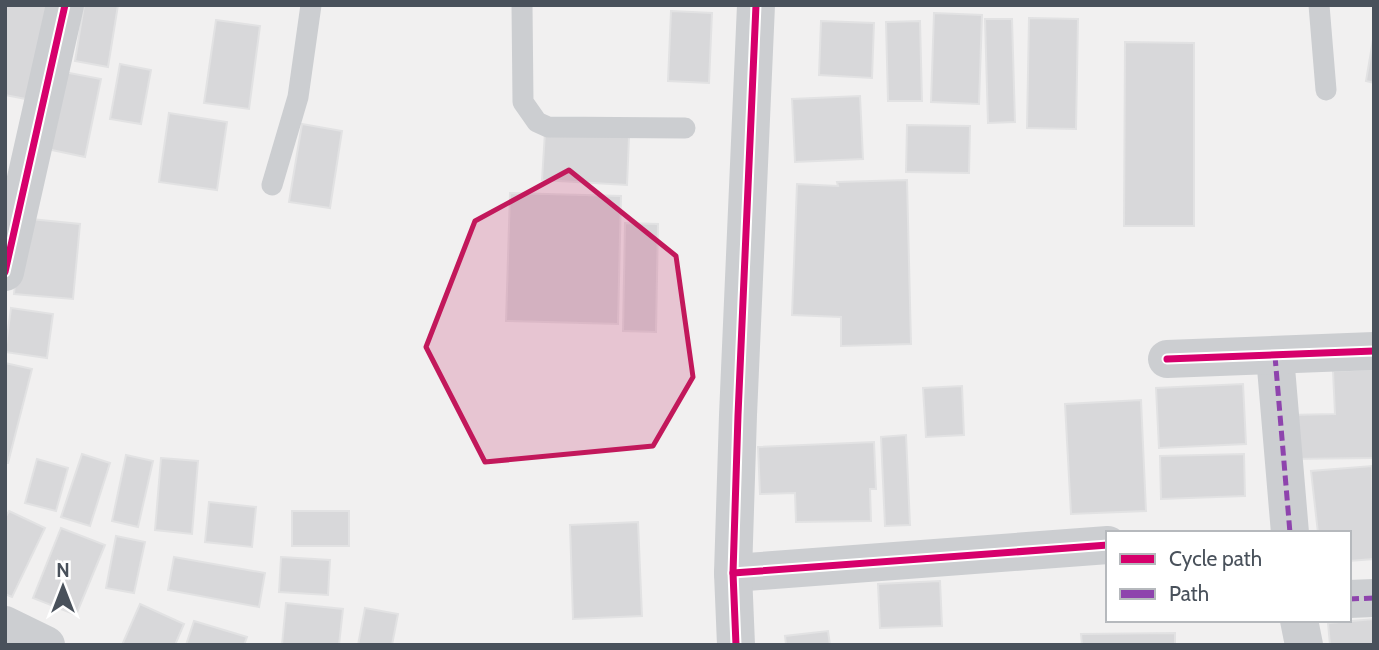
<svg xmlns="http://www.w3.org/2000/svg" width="1379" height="650" font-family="Cabin,sans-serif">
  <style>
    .building { fill: #d8d8da; stroke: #e2e2e3; stroke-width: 2 }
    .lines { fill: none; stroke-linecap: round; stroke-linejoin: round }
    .service { stroke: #ccced1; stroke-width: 21 }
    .minor { stroke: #ccced1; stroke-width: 38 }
    .quiet { stroke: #8e44ad; stroke-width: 5; stroke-dasharray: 10 5; stroke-linecap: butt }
    .cycleway-casing { stroke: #fff; stroke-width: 11 }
    .cycleway { stroke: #d6006c; stroke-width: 7 }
    .marked { fill: #c2185b; fill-opacity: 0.2; stroke: #c2185b; stroke-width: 5; stroke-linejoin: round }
  </style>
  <rect width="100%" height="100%" fill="#f1f0f0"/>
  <g class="building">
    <path d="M5 5H49L26 99 5 95Z"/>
    <path d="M84 5H118L108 67 75 61Z"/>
    <path d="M671 11 712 13 709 83 668 81Z"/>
    <path d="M934 13 982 15 979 104 931 102Z"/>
    <path d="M1029 18 1078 19 1076 129 1027 128Z"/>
    <path d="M985 19H1012L1015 122 988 123Z"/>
    <path d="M216 20 260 26 249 109 204 103Z"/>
    <path d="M821 21 874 23 872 78 819 75Z"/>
    <path d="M920 21 922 101H888L886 22Z"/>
    <path d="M1374 34V83L1366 81Z"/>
    <path d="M1125 42 1194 43V226H1124Z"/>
    <path d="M120 64 151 70 141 124 110 119Z"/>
    <path d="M64 72 101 79 85 157 47 149Z"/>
    <path d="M860 96 863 159 795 162 792 99Z"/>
    <path d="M169 113 227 122 217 190 159 182Z"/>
    <path d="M302 124 342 131 330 208 289 202Z"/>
    <path d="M907 125 970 126 969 173 906 172Z"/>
    <path d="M545 132 629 137 627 185 542 180Z"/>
    <path d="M907 180 911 344 841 346V317L792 315 797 184 838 186 837 182Z"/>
    <path d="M510 193 621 196 618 324 506 321Z"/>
    <path d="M21 218 80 224 73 299 14 294Z"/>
    <path d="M625 223 658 224 656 332 623 331Z"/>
    <path d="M11 308 53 314 47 358 5 352Z"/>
    <path d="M5 363 32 369 8 463H5Z"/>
    <path d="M1374 369V458L1288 459V415L1335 414 1333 371Z"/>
    <path d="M1243 384 1246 444 1159 448 1156 388Z"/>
    <path d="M962 386 964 435 926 437 923 388Z"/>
    <path d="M1141 400 1146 511 1071 514 1065 404Z"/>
    <path d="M906 435 910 525 885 526 881 437Z"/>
    <path d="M874 442 876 489H870L871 521 796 522 795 493 760 494 758 447Z"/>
    <path d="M82 454 110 463 90 526 61 517Z"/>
    <path d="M1244 454 1245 496 1161 499 1160 456Z"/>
    <path d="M126 455 153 461 138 527 112 521Z"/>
    <path d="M161 458 198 461 192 534 155 530Z"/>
    <path d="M37 459 68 468 56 511 25 503Z"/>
    <path d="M1372 466 1374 559 1349 561V533H1318L1311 471Z"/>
    <path d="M209 502 256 507 252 547 205 542Z"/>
    <path d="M9 511 45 528 12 597 5 594V518Z"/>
    <rect x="292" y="511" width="57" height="35"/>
    <path d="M638 522 642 616 573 619 570 525Z"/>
    <path d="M61 528 105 545 76 615 33 598Z"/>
    <path d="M116 536 145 542 134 593 106 588Z"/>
    <path d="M174 557 265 573 259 607 168 590Z"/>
    <path d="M281 557 330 560 328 595 279 592Z"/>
    <path d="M940 581 942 626 880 628 878 584Z"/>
    <path d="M286 603 343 609 339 645H282Z"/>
    <path d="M140 604 184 624 175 645H122Z"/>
    <path d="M365 608 398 614 392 645H358Z"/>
    <path d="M1374 619V645H1330L1328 623Z"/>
    <path d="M194 621 247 637 244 645H186Z"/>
    <path d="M828 631 830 645H786L785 636Z"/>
    <path d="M1175 633V645H1082L1081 634Z"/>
  </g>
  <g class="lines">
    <g class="service">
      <path d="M522 5 523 102 537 122 548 127 685 128"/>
      <path d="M1319 5 1326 90"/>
      <path d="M272 185 298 97 311 5"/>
    </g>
    <g class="minor">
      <path d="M5 272 65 5"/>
      <path d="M1275 356 1290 533"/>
      <path d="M1167 359 1374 351"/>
      <path d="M733 573 1108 545"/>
      <path d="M1349 599 1374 598"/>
      <path d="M1299 620 1304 645"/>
      <path d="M5 625 46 645"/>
      <path d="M736 645 733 573 738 415 756 5"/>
    </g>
    <g class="quiet">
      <path d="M1275 356 1290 533"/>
      <path d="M1349 599 1374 598"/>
    </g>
    <defs>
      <g id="cycleway">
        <path d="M5 272 65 5"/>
        <path d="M1167 359 1374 351"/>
        <path d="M733 573 1108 545"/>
        <path d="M736 645 733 573 738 415 756 5"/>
      </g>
    </defs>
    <use href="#cycleway" class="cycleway-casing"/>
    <use href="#cycleway" class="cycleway"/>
  </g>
  <path class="marked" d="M569 170 676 256 693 377 653 446 485 462 426 347 475 221Z"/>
  <rect width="1379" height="650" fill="none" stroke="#49515b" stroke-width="14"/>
  <rect x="1106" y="531" width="245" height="91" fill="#ffffff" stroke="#b6b9bd" stroke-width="2"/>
  <rect x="1120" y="554" width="35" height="10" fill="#d6006c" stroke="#b6b9bd" stroke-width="2"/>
  <text x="1169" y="566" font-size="21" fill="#49515b">Cycle path</text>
  <rect x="1120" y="589" width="35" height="10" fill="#8e44ad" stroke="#b6b9bd" stroke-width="2"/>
  <text x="1169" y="601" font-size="21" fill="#49515b">Path</text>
  <g transform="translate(63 587)" stroke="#ffffff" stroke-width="5" paint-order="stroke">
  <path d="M0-5L12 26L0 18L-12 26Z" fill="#49515b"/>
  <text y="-10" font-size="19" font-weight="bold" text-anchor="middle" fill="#49515b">N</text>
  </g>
</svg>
